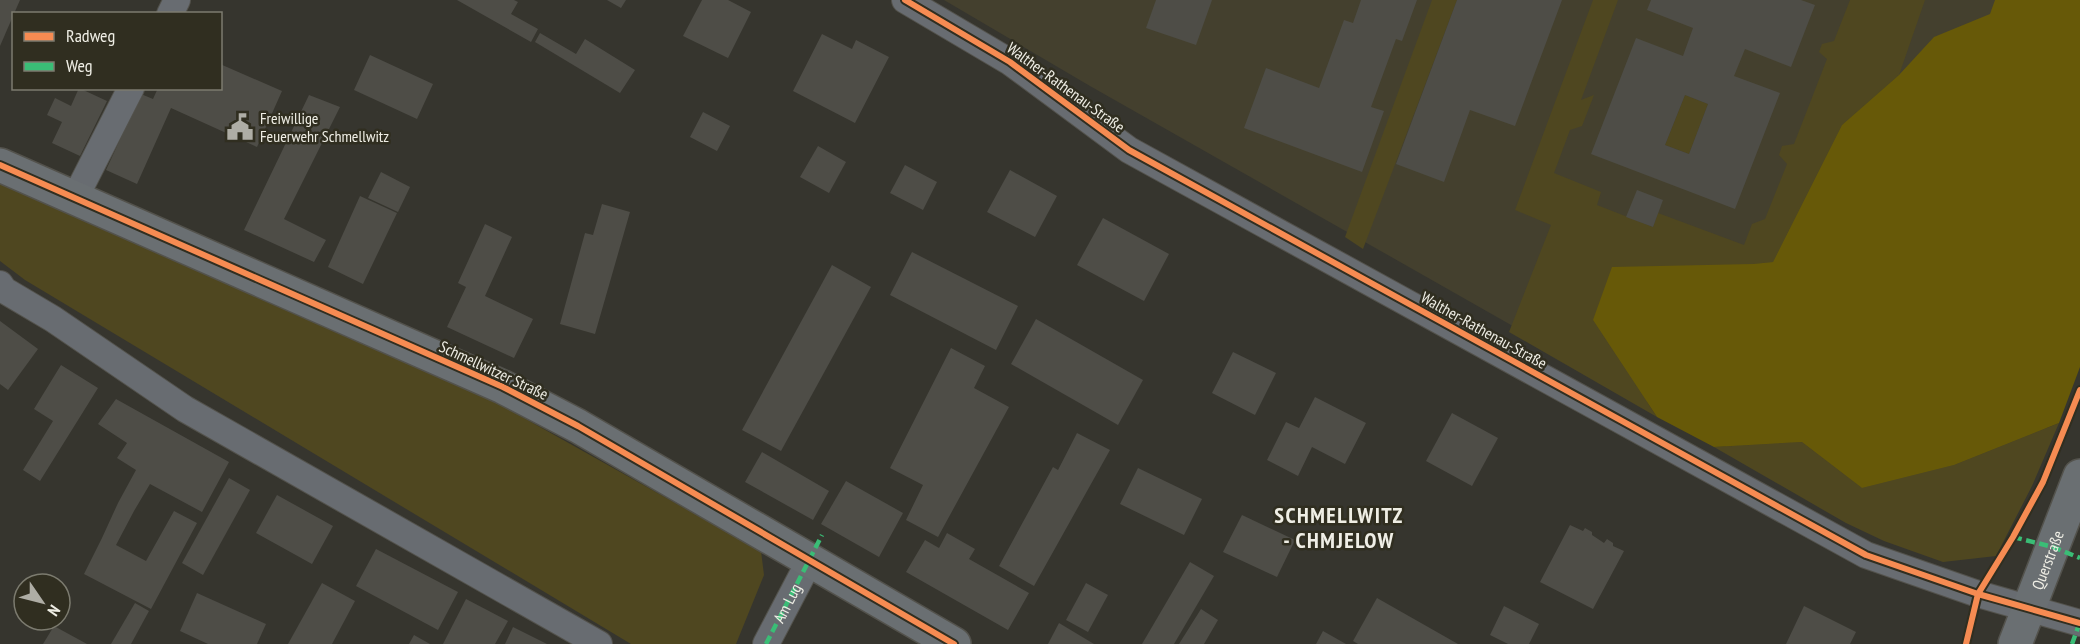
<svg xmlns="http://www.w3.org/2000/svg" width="2080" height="644" font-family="'PT Sans Narrow',sans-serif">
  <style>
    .built { fill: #44402e }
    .green { fill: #4f4720 }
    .forest { fill: #675908 }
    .building { fill: #4e4d47; fill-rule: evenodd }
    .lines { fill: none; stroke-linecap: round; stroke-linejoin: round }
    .street-casing { stroke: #53524c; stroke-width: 28 }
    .secondary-casing { stroke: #53524c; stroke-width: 36 }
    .street { stroke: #686c71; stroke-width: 26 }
    .secondary { stroke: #6a6f72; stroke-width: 33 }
    .quiet { stroke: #3abd76; stroke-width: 4.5; stroke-dasharray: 9 4.5; stroke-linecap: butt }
    .cycleway-casing { stroke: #302e20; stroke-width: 10 }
    .cycleway { stroke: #f68b52; stroke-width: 6 }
    .labels { text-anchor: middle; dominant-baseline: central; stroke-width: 5; stroke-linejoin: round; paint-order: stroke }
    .street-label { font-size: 16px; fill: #efeee5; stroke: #302e20 }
    .poi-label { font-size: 16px; fill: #efeee5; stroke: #302e20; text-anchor: start }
    .district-label { font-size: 22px; font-weight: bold; letter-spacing: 1.5px; fill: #efeee5; stroke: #302e20 }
  </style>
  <rect width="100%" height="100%" fill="#36352e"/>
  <path class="built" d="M944 0H2080V347L2000 530 1883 536 1090 86Z"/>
  <g class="green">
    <path d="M1432 0H1457L1363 249 1345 237Z"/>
    <path d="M1593 0H1618L1581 100 1594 95 1582 126 1570 130 1554 173 1601 192 1597 205 1653 227 1658 213 1744 245 1752 224 1765 219 1787 164 1779 155 1782 146 1794 144 1827 59 1819 52 1822 44 1834 41 1850 0H1925L1899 75 1842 125 1773 262 1753 264 1593 320 1657 417 1509 332 1551 225 1515 210Z"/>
    <path d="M1685 95 1708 104 1689 154 1665 145Z"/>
    <path d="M0 180H4L499 404 761 551 764 575 736 644H631L25 280 0 261Z"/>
    <path d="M2059 423 2032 486 1996 556 1943 562 1884 541 1846 523 1714 447 1802 442 1862 488 1954 465Z"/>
  </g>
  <path class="forest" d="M1995 0H2080V367L2059 423 1954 465 1862 488 1802 442 1714 447 1657 417 1593 320 1612 267 1753 264 1773 262 1842 125 1899 75 1934 37 1990 14Z"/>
  <g class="building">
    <path d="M0 0H20L0 46Z"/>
    <path d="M457 0H514L518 2 511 14 538 29 531 42Z"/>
    <path d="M607 0H626L621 8Z"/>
    <path d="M702 0H728L751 12 728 58 683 36Z"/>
    <path d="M1156 0H1212L1196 45 1146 28Z"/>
    <path d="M1361 0H1417L1402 41 1396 39 1371 107 1384 111 1362 172 1244 128 1266 68 1319 88 1344 20 1353 23Z"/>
    <path d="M1457 0H1562L1515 126 1470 110 1444 182 1396 164Z"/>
    <path d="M1651 0H1801L1815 5 1791 67 1745 49 1734 76 1780 93 1735 209 1591 154 1636 38 1683 56 1693 28 1647 10ZM1685 95 1708 104 1689 154 1665 145Z"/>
    <path d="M540 33 576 54 585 39 635 70 620 93 535 42Z"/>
    <path d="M822 34 852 49 856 40 889 57 855 123 793 91Z"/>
    <path d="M370 55 433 84 417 119 354 90Z"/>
    <path d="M220 64 282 91 257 147 171 108 137 184 106 170 141 94 153 99 158 88H220Z"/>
    <path d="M79 88 107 101 80 156 52 143 62 122 47 115 55 98 71 106Z"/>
    <path d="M309 95 340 107 284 219 326 240 314 262 244 230Z"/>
    <path d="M703 112 730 126 717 151 690 137Z"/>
    <path d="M818 146 846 162 829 193 800 177Z"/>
    <path d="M905 165 937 182 923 210 890 193Z"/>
    <path d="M1010 170 1057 196 1035 237 987 212Z"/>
    <path d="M381 172 410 187 398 212 368 198Z"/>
    <path d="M1637 190 1663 200 1653 227 1626 217Z"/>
    <path d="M360 196 397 213 363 284 328 267Z"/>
    <path d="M602 204 630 212 595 334 560 324 585 233 593 235Z"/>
    <path d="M1103 218 1169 254 1144 301 1077 265Z"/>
    <path d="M485 224 512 237 485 296 533 319 514 358 447 327 466 287 458 283Z"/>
    <path d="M912 252 1018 306 996 350 890 295Z"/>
    <path d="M832 265 871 287 781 451 742 430Z"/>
    <path d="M1036 319 1143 380 1118 425 1011 364Z"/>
    <path d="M0 321 38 349 8 390 0 384Z"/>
    <path d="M951 348 985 366 974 388 1009 407 938 537 906 520 923 485 890 468Z"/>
    <path d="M1233 352 1276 373 1255 415 1212 393Z"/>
    <path d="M61 365 98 388 40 481 23 470 53 421 34 409Z"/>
    <path d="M1315 397 1366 423 1345 464 1312 447 1298 476 1267 460 1286 422 1299 428Z"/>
    <path d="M116 399 229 462 202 512 150 484 134 511 116 545 146 561 174 511 197 523 151 609 84 574 102 538 118 503 136 470 117 458 127 443 98 424Z"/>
    <path d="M1452 413 1498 438 1472 486 1426 461Z"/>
    <path d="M1077 433 1110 450 1034 586 999 566 1053 467 1058 470Z"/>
    <path d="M762 452 829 491 813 520 745 482Z"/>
    <path d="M1138 468 1202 499 1184 535 1120 504Z"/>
    <path d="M229 478 250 490 203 575 182 563Z"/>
    <path d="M846 481 903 513 879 557 821 524Z"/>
    <path d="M277 495 333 526 312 564 256 533Z"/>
    <path d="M1242 515 1295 540 1277 577 1223 552Z"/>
    <path d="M1570 525 1583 531 1585 528 1592 532V535L1604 543 1607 539 1613 543V546L1624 551 1593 609 1540 582Z"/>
    <path d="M947 533 975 549 969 559 1029 593 1008 630 906 572 925 540 939 548Z"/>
    <path d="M376 549 458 592 438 630 356 586Z"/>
    <path d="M1190 562 1214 576 1174 644H1142Z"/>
    <path d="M322 583 355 601 332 644H288Z"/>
    <path d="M1086 583 1108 595 1088 632 1066 620Z"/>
    <path d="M197 593 266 624 257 644H208L180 631Z"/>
    <path d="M1377 598 1458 644H1358L1353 641Z"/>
    <path d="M466 599 508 621 495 644H443Z"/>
    <path d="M135 603 149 611 131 644H111Z"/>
    <path d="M1504 606 1539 624 1529 644H1508L1490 635Z"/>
    <path d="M1804 606 1856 632 1850 644H1786Z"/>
    <path d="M1201 609 1218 620 1204 644H1179Z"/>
    <path d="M1059 623 1094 644H1048Z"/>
    <path d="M54 626 87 644H43Z"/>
    <path d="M513 627 547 644H505Z"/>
    <path d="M1323 631 1346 644H1316Z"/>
    <path d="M414 635 430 644H409Z"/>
  </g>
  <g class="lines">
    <defs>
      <g id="street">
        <path d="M905 0 1010 62 1129 150 1866 555 1978 594 2080 623"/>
        <path d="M170 14 177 0"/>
        <path d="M75 198 131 88"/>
        <path d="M0 284 4 290 53 319 185 409 599 644"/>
        <path d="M766 644 809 562"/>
      </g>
      <g id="secondary">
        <path d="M0 165 503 387 578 426 954 644"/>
        <path id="s1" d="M2015 644 2080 476"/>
      </g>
    </defs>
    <use href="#street" class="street-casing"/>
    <use href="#secondary" class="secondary-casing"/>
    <use href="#street" class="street"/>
    <use href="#secondary" class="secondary"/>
    <g class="quiet">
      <path d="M2013 537 2053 547 2080 558"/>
      <path id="s2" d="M766 644 822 535"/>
      <path d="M2072 644 2080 622"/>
    </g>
    <defs>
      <g id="cycleway">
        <path d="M905 0 1010 62 1129 150 1866 555 1978 594 2080 623"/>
        <path d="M0 165 503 387 578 426 954 644"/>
        <path d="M1966 644 1978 594 2013 537 2043 482 2080 390"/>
      </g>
    </defs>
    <use href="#cycleway" class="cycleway-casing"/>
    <use href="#cycleway" class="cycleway"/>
  </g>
  <defs>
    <symbol id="civic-bare" viewBox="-9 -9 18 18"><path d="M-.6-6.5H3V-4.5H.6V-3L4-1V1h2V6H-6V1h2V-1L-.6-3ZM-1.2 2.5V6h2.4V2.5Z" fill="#aeada5" stroke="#302e20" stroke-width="2.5" paint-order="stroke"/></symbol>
  </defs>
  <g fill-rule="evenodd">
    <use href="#civic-bare" x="221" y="108" width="38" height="38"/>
  </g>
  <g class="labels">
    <g class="street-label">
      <text transform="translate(1066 87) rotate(36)">Walther-Rathenau-Straße</text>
      <text transform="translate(1484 330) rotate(29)">Walther-Rathenau-Straße</text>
      <text transform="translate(494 370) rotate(25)">Schmellwitzer Straße</text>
      <text stroke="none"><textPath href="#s1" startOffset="90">Querstraße</textPath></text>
      <text stroke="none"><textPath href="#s2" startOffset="46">Am Lug</textPath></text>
    </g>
    <g class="poi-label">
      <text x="260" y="118">Freiwillige<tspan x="260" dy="18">Feuerwehr Schmellwitz</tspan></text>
    </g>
    <g class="district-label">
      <text x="1339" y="515">SCHMELLWITZ<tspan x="1339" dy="25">- CHMJELOW</tspan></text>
    </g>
  </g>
  <rect x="12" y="12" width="210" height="78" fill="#302e20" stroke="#7c7b6f" stroke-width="1.5"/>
  <rect x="24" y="32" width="30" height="9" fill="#f68b52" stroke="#7c7b6f" stroke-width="1.5"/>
  <text x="66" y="42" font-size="18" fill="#efeee5">Radweg</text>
  <rect x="24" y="62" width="30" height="9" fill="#3abd76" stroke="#7c7b6f" stroke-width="1.5"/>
  <text x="66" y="72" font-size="18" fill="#efeee5">Weg</text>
  <g transform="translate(42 602) rotate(125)"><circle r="28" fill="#302e20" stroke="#7c7b6f" stroke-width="1.5"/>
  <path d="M0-4.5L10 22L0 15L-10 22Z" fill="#aeada5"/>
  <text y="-9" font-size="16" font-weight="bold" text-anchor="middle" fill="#efeee5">N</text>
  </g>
</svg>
